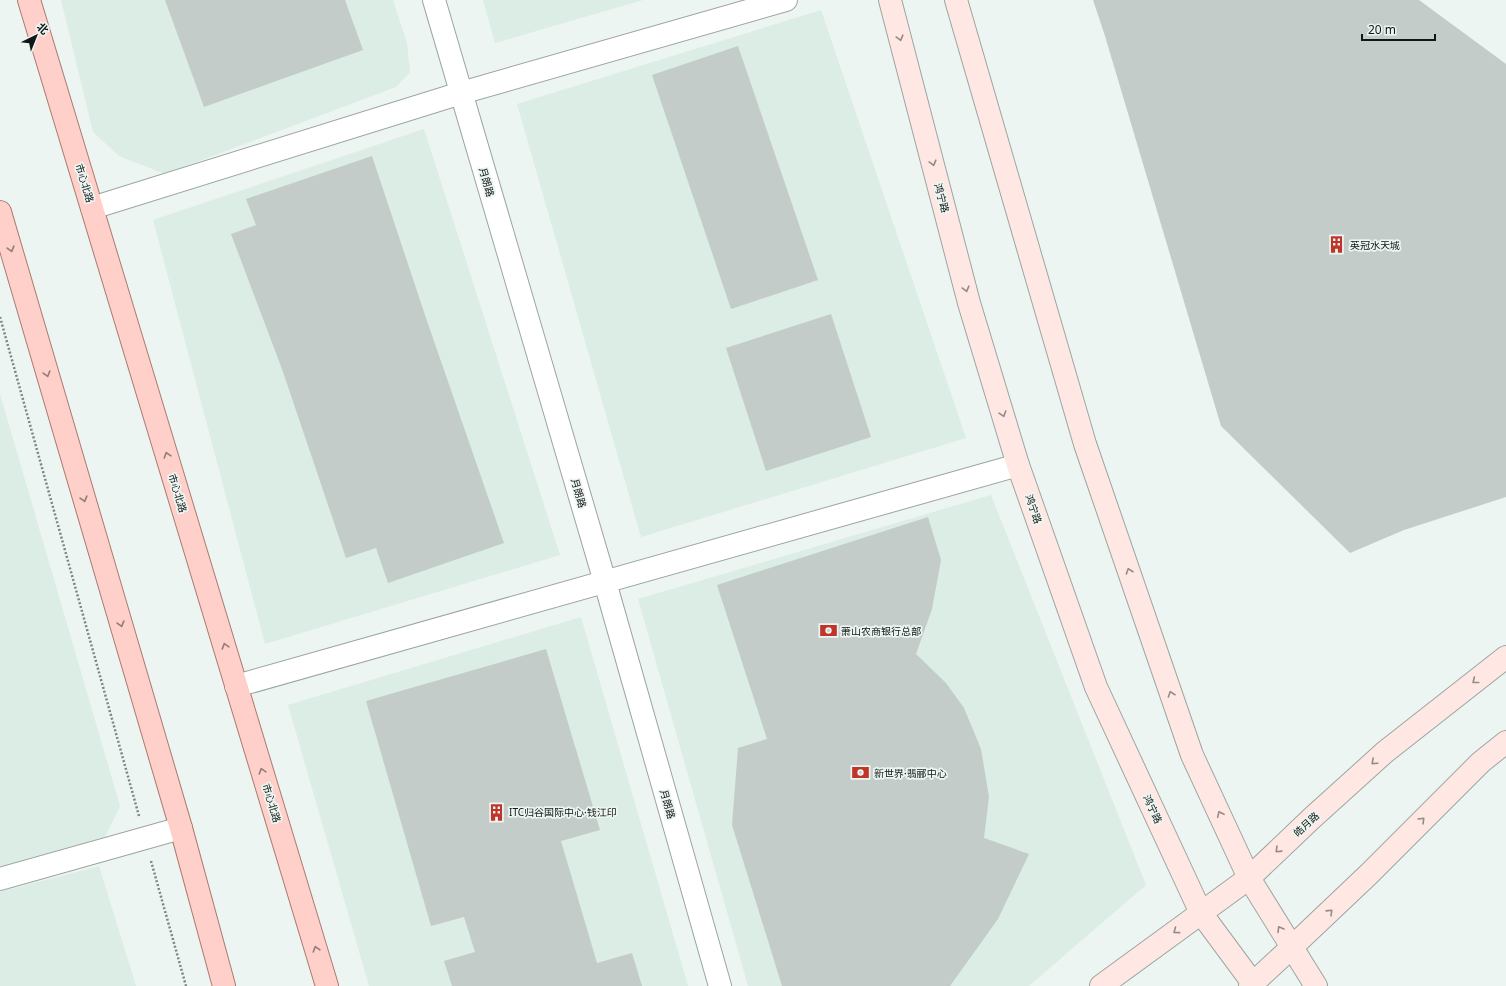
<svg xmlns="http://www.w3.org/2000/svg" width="1506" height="986" font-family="'Noto Sans','Noto Sans SC',sans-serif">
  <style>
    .built { fill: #dbede4 }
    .building { fill: #c3ccc8 }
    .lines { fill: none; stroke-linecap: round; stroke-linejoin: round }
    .minor-casing { stroke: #9ca5a1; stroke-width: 24 }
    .secondary-casing { stroke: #9ca5a1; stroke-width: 24 }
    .primary-casing { stroke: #ab7b72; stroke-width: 24 }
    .path { stroke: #7f8582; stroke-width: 2.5; stroke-dasharray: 2 2; stroke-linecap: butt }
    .minor { stroke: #fff; stroke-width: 22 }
    .secondary { stroke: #ffe8e4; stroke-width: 22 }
    .primary { stroke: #fed0c9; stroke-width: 22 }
    .oneway { stroke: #948a86 }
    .oneway2 { stroke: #947c78 }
    .labels { text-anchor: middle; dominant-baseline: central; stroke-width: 3.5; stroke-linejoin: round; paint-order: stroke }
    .street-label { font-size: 10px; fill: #121614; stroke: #ecf5f1 }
    .poi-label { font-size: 10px; fill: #121614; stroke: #ecf5f1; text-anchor: start }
  </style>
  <rect width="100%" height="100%" fill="#ecf5f1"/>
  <g class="built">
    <path d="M61 0H393L407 43 410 72 396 87 165 174 119 156 93 132Z"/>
    <path d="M483 0H643L495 43Z"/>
    <path d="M821 10 966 438 641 537 517 104Z"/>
    <path d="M424 129 560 555 265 644 153 220Z"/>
    <path d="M0 394 120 806 105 837 0 868Z"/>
    <path d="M991 495 1146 885 1029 986H748L638 599Z"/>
    <path d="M581 617 688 986H369L288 705Z"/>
    <path d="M99 866 136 986H0V892Z"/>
  </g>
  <g class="building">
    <path d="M165 0H345L363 50 204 107Z"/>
    <path d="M1093 0H1419L1506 64V497L1404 530 1350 553 1221 426 1105 36Z"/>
    <path d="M738 46 818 280 731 309 652 75Z"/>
    <path d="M372 156 427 321 504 543 388 583 376 548 346 558 282 369 231 234 256 225 246 199Z"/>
    <path d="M831 314 871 437 766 471 726 348Z"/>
    <path d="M928 517 941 560 932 609 916 654 946 683 964 708 981 749 989 797 984 838 1029 854 998 919 950 986H782L732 825 738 748 767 739 717 585Z"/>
    <path d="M546 649 600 830 561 841 597 963 632 953 642 986H452L444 961 475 952 464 917 431 926 366 701Z"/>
  </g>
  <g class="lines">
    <defs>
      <g id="minor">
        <path d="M434 0 605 582 720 986"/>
        <path d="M92 208 461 93 786 0"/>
        <path d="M236 686 1018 465"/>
        <path d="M0 879 181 828"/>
      </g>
      <g id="secondary">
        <path d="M890 0 969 303 1018 465 1096 687 1201 913 1255 986"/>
        <path d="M956 0 1085 444 1192 755 1249 878 1316 986"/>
        <path d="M1101 986 1249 878 1312 818 1385 752 1506 657"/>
        <path d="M1250 986 1291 948 1369 874 1481 762 1506 742"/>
      </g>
      <g id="primary">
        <path d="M29 0 327 986"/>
        <path d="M0 212 181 828 224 986"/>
      </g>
    </defs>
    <use href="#minor" class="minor-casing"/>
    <use href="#secondary" class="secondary-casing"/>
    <use href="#primary" class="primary-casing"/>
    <g class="path">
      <path d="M0 317 139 816"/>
      <path d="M151 861 186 986"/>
    </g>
    <use href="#minor" class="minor"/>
    <use href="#secondary" class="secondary"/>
    <use href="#primary" class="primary"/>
  </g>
  <defs><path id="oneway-chevron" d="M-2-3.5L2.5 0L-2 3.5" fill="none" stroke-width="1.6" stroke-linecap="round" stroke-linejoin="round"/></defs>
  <g class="oneway">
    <use href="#oneway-chevron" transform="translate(900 38) rotate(75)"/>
    <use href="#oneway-chevron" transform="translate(933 163) rotate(75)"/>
    <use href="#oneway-chevron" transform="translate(966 289) rotate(75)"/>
    <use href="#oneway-chevron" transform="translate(1003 414) rotate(73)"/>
    <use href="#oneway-chevron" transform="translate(1129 571) rotate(-109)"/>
    <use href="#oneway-chevron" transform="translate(1475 681) rotate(142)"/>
    <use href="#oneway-chevron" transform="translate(1171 694) rotate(-109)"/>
    <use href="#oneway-chevron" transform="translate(1374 762) rotate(138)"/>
    <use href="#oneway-chevron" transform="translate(1220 814) rotate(-115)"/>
    <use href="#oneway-chevron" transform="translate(1422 820) rotate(-45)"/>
    <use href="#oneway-chevron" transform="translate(1278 850) rotate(136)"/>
    <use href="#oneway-chevron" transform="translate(1330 912) rotate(-44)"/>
    <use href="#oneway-chevron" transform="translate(1280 929) rotate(-121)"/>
    <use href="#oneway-chevron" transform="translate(1176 931) rotate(144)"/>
  </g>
  <g class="oneway2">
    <use href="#oneway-chevron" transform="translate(11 249) rotate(74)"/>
    <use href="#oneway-chevron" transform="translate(47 374) rotate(74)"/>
    <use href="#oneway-chevron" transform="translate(167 455) rotate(-107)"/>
    <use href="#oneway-chevron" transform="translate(84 499) rotate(74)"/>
    <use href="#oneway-chevron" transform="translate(121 624) rotate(74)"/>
    <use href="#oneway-chevron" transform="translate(225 646) rotate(-107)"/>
    <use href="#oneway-chevron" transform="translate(262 771) rotate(-107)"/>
    <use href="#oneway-chevron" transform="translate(316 949) rotate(-107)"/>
  </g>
  <defs>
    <symbol id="building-bare" viewBox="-9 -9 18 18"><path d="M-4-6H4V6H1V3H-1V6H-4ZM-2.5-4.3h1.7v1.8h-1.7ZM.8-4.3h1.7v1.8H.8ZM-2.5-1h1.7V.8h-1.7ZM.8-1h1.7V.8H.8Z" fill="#c13429" stroke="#ecf5f1" stroke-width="2.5" paint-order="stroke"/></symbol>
    <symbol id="bank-bare" viewBox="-9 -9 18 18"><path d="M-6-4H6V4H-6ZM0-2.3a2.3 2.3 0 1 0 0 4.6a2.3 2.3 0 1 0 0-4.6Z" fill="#c13429" stroke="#ecf5f1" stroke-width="2.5" paint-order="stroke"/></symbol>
  </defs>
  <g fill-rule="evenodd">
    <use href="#building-bare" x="1324" y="232" width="25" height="25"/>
    <use href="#bank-bare" x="816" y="618" width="25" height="25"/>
    <use href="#bank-bare" x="848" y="760" width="25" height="25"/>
    <use href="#building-bare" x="484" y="800" width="25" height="25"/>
  </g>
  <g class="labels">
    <g class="street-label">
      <text transform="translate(487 182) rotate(74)">月朗路</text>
      <text transform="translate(85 183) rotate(73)">市心北路</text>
      <text transform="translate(942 198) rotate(75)">鸿宁路</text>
      <text transform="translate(178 493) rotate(73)">市心北路</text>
      <text transform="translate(579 493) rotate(74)">月朗路</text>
      <text transform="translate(1034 509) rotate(71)">鸿宁路</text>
      <text transform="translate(272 803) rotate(73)">市心北路</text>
      <text transform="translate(668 804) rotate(74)">月朗路</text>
      <text transform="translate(1153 809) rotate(65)">鸿宁路</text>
      <text transform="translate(1306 824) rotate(-43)">皓月路</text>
    </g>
    <g class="poi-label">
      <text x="1350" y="245">英冠水天城</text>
      <text x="841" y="631">萧山农商银行总部</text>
      <text x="874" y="773">新世界·翡郦中心</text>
      <text x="509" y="812">ITC归谷国际中心·钱江印</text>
    </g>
  </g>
  <g transform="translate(36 36) rotate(43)" stroke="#ecf5f1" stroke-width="3" paint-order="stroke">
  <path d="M0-3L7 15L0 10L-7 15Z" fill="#121614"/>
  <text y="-6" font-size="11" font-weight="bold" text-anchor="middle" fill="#121614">北</text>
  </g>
  <path d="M1362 34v6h73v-6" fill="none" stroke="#121614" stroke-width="2"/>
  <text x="1368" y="34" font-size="12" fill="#121614" stroke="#ecf5f1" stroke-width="3" paint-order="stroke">20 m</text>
</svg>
